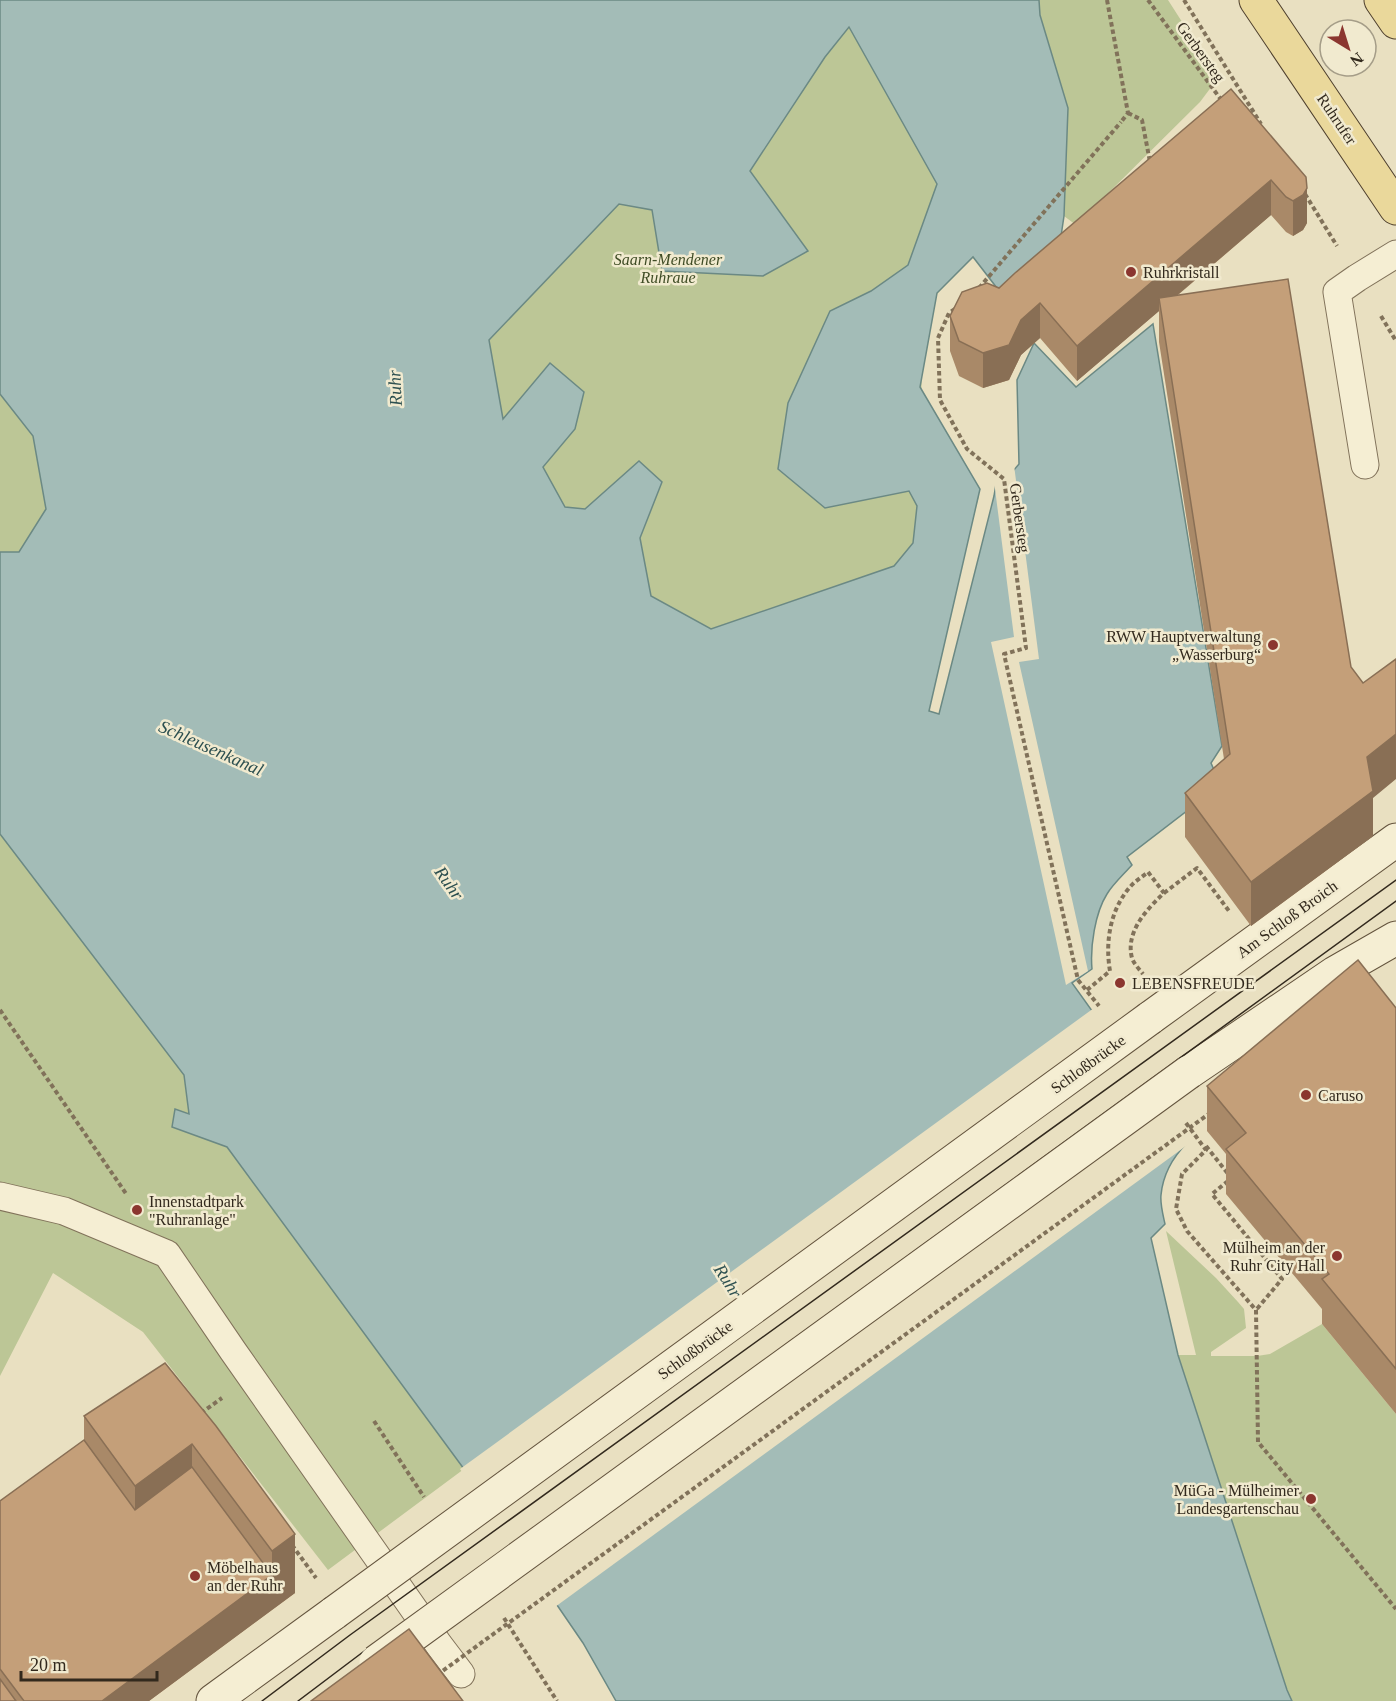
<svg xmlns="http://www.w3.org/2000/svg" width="1396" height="1701" font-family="'Times New Roman',serif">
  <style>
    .green { fill: #bcc696 }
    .water { fill: #a3bcb7; stroke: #6b8984; stroke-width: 1.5; fill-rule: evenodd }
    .pier { fill: #e9e0c1 }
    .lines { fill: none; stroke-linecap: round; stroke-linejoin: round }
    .service-casing { stroke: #81725a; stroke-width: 29 }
    .secondary-casing { stroke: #63533d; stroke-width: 35 }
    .primary-casing { stroke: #4f402e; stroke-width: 35 }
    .path { stroke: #81725a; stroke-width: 4; stroke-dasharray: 4.5 3; stroke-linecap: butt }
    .service { stroke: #f5eed3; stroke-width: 27 }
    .secondary { stroke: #f5eed3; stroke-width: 33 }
    .primary { stroke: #ead89b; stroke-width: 33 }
    .tram { stroke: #32291d; stroke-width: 1.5 }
    .secondary-bridge-casing { stroke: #63533d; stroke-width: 35; stroke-linecap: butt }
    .path-bridge { stroke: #81725a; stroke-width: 4; stroke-dasharray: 4.5 3; stroke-linecap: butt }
    .secondary-bridge { stroke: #f5eed3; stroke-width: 33 }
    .wall { fill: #a98968 }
    .shaded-wall { fill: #896f55 }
    .building { fill: #c49f79; stroke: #896f55; stroke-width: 1.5 }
    .poi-dot { fill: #8b362f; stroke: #f1eacf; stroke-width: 2 }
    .labels { text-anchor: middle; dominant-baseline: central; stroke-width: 5; stroke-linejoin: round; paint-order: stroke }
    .street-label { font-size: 16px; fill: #32291d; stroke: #f1eacf }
    .park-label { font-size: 16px; font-style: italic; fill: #3f4c25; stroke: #f1eacf }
    .poi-label { font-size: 16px; fill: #32291d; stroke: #f1eacf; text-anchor: start }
    .water-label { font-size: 18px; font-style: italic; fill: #2d5050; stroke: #f1eacf }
  </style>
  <rect width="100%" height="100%" fill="#e9e0c1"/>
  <g class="green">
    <path d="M153 0H944L973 257 937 294 922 355 921 420 979 496 916 738 725 811Z"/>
    <path d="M1039 0H1168L1218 78 1200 102 1076 225 1064 216 1068 108 1040 15Z"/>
    <path d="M0 394 33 436 46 509 19 552H0Z"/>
    <path d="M0 834 184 1075 189 1115 172 1127 227 1147 464 1469 328 1570 143 1332 53 1273 0 1376Z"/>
    <path d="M1166 1231 1216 1278 1238 1302 1244 1309 1246 1328 1211 1352V1356H1257L1270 1354 1322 1324 1396 1414V1701H1292L1287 1690 1178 1355H1196Z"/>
  </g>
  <path class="water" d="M0 0H1039L1040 15 1068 108 1064 216 1060 243 1007 301 973 257 937 293 920 387 980 489 929 711 939 714 994 496 996 484 1009 476 1019 464 1017 380 1034 343 1076 387 1153 324 1222 746 1211 763 1226 797 1196 804 1127 857 1132 865C1124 874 1113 884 1107 894 1095 913 1090 947 1092 969L1072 983 1187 1143C1173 1157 1163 1174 1161 1195 1160 1204 1163 1215 1165 1224L1151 1238 1178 1355 1287 1690 1292 1701H616L583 1643 464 1469 227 1147 172 1127 175 1109 189 1114 184 1075 0 834V552H19L46 509 33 436 0 394ZM849 27 937 184 908 265 871 291 830 311 788 403 778 469 825 508 909 491 917 506 913 543 894 566 711 629 651 596 640 538 662 482 639 461 585 509 565 507 543 467 575 429 584 392 550 363 503 419 489 340 619 204 652 210 662 271 763 276 808 251 750 171 825 57Z"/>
  <g class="pier">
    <path d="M1014 465 1039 659 1019 662 1088 971 1066 985 991 642 1014 637 994 481 1007 474Z"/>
    <path d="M1094 1008 1190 1143 555 1607 460 1469Z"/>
  </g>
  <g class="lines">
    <defs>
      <g id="service">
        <path d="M1365 465 1337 292 1357 278 1396 254"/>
        <path d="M0 1196 64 1211 167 1254 233 1351 439 1645 461 1674"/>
      </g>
      <g id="secondary">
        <path d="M1150 1018 1396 840"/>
        <path d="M1189 1072 1335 973 1396 938"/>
        <path d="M213 1701 334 1613"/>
      </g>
      <g id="primary">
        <path d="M1256 0 1396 208"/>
        <path d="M1381 0 1396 22"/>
      </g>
    </defs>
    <use href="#service" class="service-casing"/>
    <use href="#secondary" class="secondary-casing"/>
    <use href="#primary" class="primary-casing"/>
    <g class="path">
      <path d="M1107 0 1128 113 1121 122"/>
      <path d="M1148 0 1222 101"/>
      <path d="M1184 0 1261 124"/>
      <path d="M1128 113 1142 120 1150 162"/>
      <path d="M1305 194 1337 246"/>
      <path d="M1381 316 1396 341"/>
      <path d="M1164 893 1197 868 1229 911"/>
      <path d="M1078 980 1099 1006"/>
      <path d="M1087 990 1110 971C1105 942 1110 910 1130 887 1135 881 1142 877 1148 872L1164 893C1147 909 1125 932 1132 958 1134 964 1139 969 1143 974"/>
      <path d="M0 1010 127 1195"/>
      <path d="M1186 1123 1206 1150 1182 1174 1176 1209 1187 1231 1256 1310 1258 1442 1396 1609"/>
      <path d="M1206 1146 1229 1175"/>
      <path d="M1228 1181 1212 1194 1282 1279 1256 1310"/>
      <path d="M201 1413 222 1398"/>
      <path d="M374 1421 424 1497"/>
      <path d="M292 1545 316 1578"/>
      <path d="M504 1618 557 1701"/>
    </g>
    <use href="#service" class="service"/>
    <use href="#secondary" class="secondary"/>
    <use href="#primary" class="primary"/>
    <g class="tram">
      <path d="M262 1701 350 1635 1396 880"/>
      <path d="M298 1701 363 1652 1396 901"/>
    </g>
    <defs>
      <g id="secondary-bridge">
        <path d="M334 1613 1150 1018"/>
        <path d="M376 1662 1189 1072"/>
      </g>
    </defs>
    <use href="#secondary-bridge" class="secondary-bridge-casing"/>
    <g class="path-bridge">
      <path d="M979 288 1121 122"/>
      <path d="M955 309 949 313 938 338 940 400 967 449 1004 479 1026 648 1004 654 1078 980"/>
      <path d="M437 1675 1210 1113"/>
    </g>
    <use href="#secondary-bridge" class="secondary-bridge"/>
  </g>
  <g class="wall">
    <path d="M1231 89 1307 223 1303 230 1293 236 1286 232 1271 215 1178 295 1351 667 1373 798V836L1251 926 1185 837V793L1224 759 1159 342V311L1077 381 1040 338 1021 355 1009 380 983 388 959 376 950 351V316L999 288Z"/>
    <path d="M1396 1008V1414L1322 1324V1309L1226 1194V1154L1207 1131V1086Z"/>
    <path d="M84 1416 216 1426 295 1593 149 1701H0V1501L84 1440Z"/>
  </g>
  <g class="shaded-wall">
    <path d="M1271 180V215L1161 309 1159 298V311L1077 381V346Z"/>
    <path d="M1307 188V223L1303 230 1293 236V201Z"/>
    <path d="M1040 303V338L1021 355 1009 380 983 388V353Z"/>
    <path d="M1396 734V779L1373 798V836L1251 926V882L1367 757Z"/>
    <path d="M192 1444V1503L135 1545V1486Z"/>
    <path d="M295 1534V1593L149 1701H102L272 1575V1551Z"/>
  </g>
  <g class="building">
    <path d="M1231 89 1306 177 1307 188 1303 195 1293 201 1286 197 1271 180 1077 346 1040 303 1021 320 1009 345 983 353 959 341 950 316 962 292 987 283 999 288 1015 273Z"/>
    <path d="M1288 279 1351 667 1363 683 1396 659V734L1367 757 1373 791 1251 882 1185 793 1230 754 1159 298Z"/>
    <path d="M1358 960 1396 1008V1369L1322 1279 1329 1274 1226 1149 1246 1133 1207 1086Z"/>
    <path d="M165 1363 216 1426 295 1534 272 1551 192 1444 135 1486 84 1416Z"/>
    <path d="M84 1440 135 1510 192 1467 272 1575 102 1701H24L0 1669V1501Z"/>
    <path d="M409 1629 463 1701H311Z"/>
    <path d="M0 1679 16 1701H0Z"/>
  </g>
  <g class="poi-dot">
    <circle cx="1131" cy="272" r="6"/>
    <circle cx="1273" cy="645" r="6"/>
    <circle cx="1120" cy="983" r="6"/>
    <circle cx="1306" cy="1095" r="6"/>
    <circle cx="137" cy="1210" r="6"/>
    <circle cx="1337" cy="1256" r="6"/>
    <circle cx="1311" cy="1499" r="6"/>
    <circle cx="195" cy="1576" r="6"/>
  </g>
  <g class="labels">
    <g class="street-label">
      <text transform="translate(1201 52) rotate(54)">Gerbersteg</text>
      <text transform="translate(1337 119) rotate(56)">Ruhrufer</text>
      <text transform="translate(1020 518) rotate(82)">Gerbersteg</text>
      <text transform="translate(1287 919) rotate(-36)">Am Schloß Broich</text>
      <text transform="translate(1088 1064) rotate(-36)">Schloßbrücke</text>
      <text transform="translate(695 1350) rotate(-36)">Schloßbrücke</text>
    </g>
    <g class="park-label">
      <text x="668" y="259">Saarn-Mendener<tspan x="668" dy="18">Ruhraue</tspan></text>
    </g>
    <g class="poi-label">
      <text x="1143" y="272">Ruhrkristall</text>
      <text x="1261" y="636" text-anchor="end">RWW Hauptverwaltung<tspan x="1261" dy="18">„Wasserburg“</tspan></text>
      <text x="1132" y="983">LEBENSFREUDE</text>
      <text x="1318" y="1095">Caruso</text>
      <text x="149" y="1201">Innenstadtpark<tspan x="149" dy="18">"Ruhranlage"</tspan></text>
      <text x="1325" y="1247" text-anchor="end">Mülheim an der<tspan x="1325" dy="18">Ruhr City Hall</tspan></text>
      <text x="1299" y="1490" text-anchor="end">MüGa - Mülheimer<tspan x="1299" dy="18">Landesgartenschau</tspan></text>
      <text x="207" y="1567">Möbelhaus<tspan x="207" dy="18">an der Ruhr</tspan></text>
    </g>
    <g class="water-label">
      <text transform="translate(395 388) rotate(-93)">Ruhr</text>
      <text transform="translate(211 748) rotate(24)">Schleusenkanal</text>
      <text transform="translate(449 883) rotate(55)">Ruhr</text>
      <text transform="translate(728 1281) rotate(58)">Ruhr</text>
    </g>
  </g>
  <g transform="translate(1348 48) rotate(142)"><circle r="28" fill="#f1eacf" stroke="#a59d88" stroke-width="1.5"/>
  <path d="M0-4.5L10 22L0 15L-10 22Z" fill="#8b362f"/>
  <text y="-9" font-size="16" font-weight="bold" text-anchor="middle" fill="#32291d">N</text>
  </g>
  <path d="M21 1671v9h136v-9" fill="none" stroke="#32291d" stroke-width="3"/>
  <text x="30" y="1671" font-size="18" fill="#32291d" stroke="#f1eacf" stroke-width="4.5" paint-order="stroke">20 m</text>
</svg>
